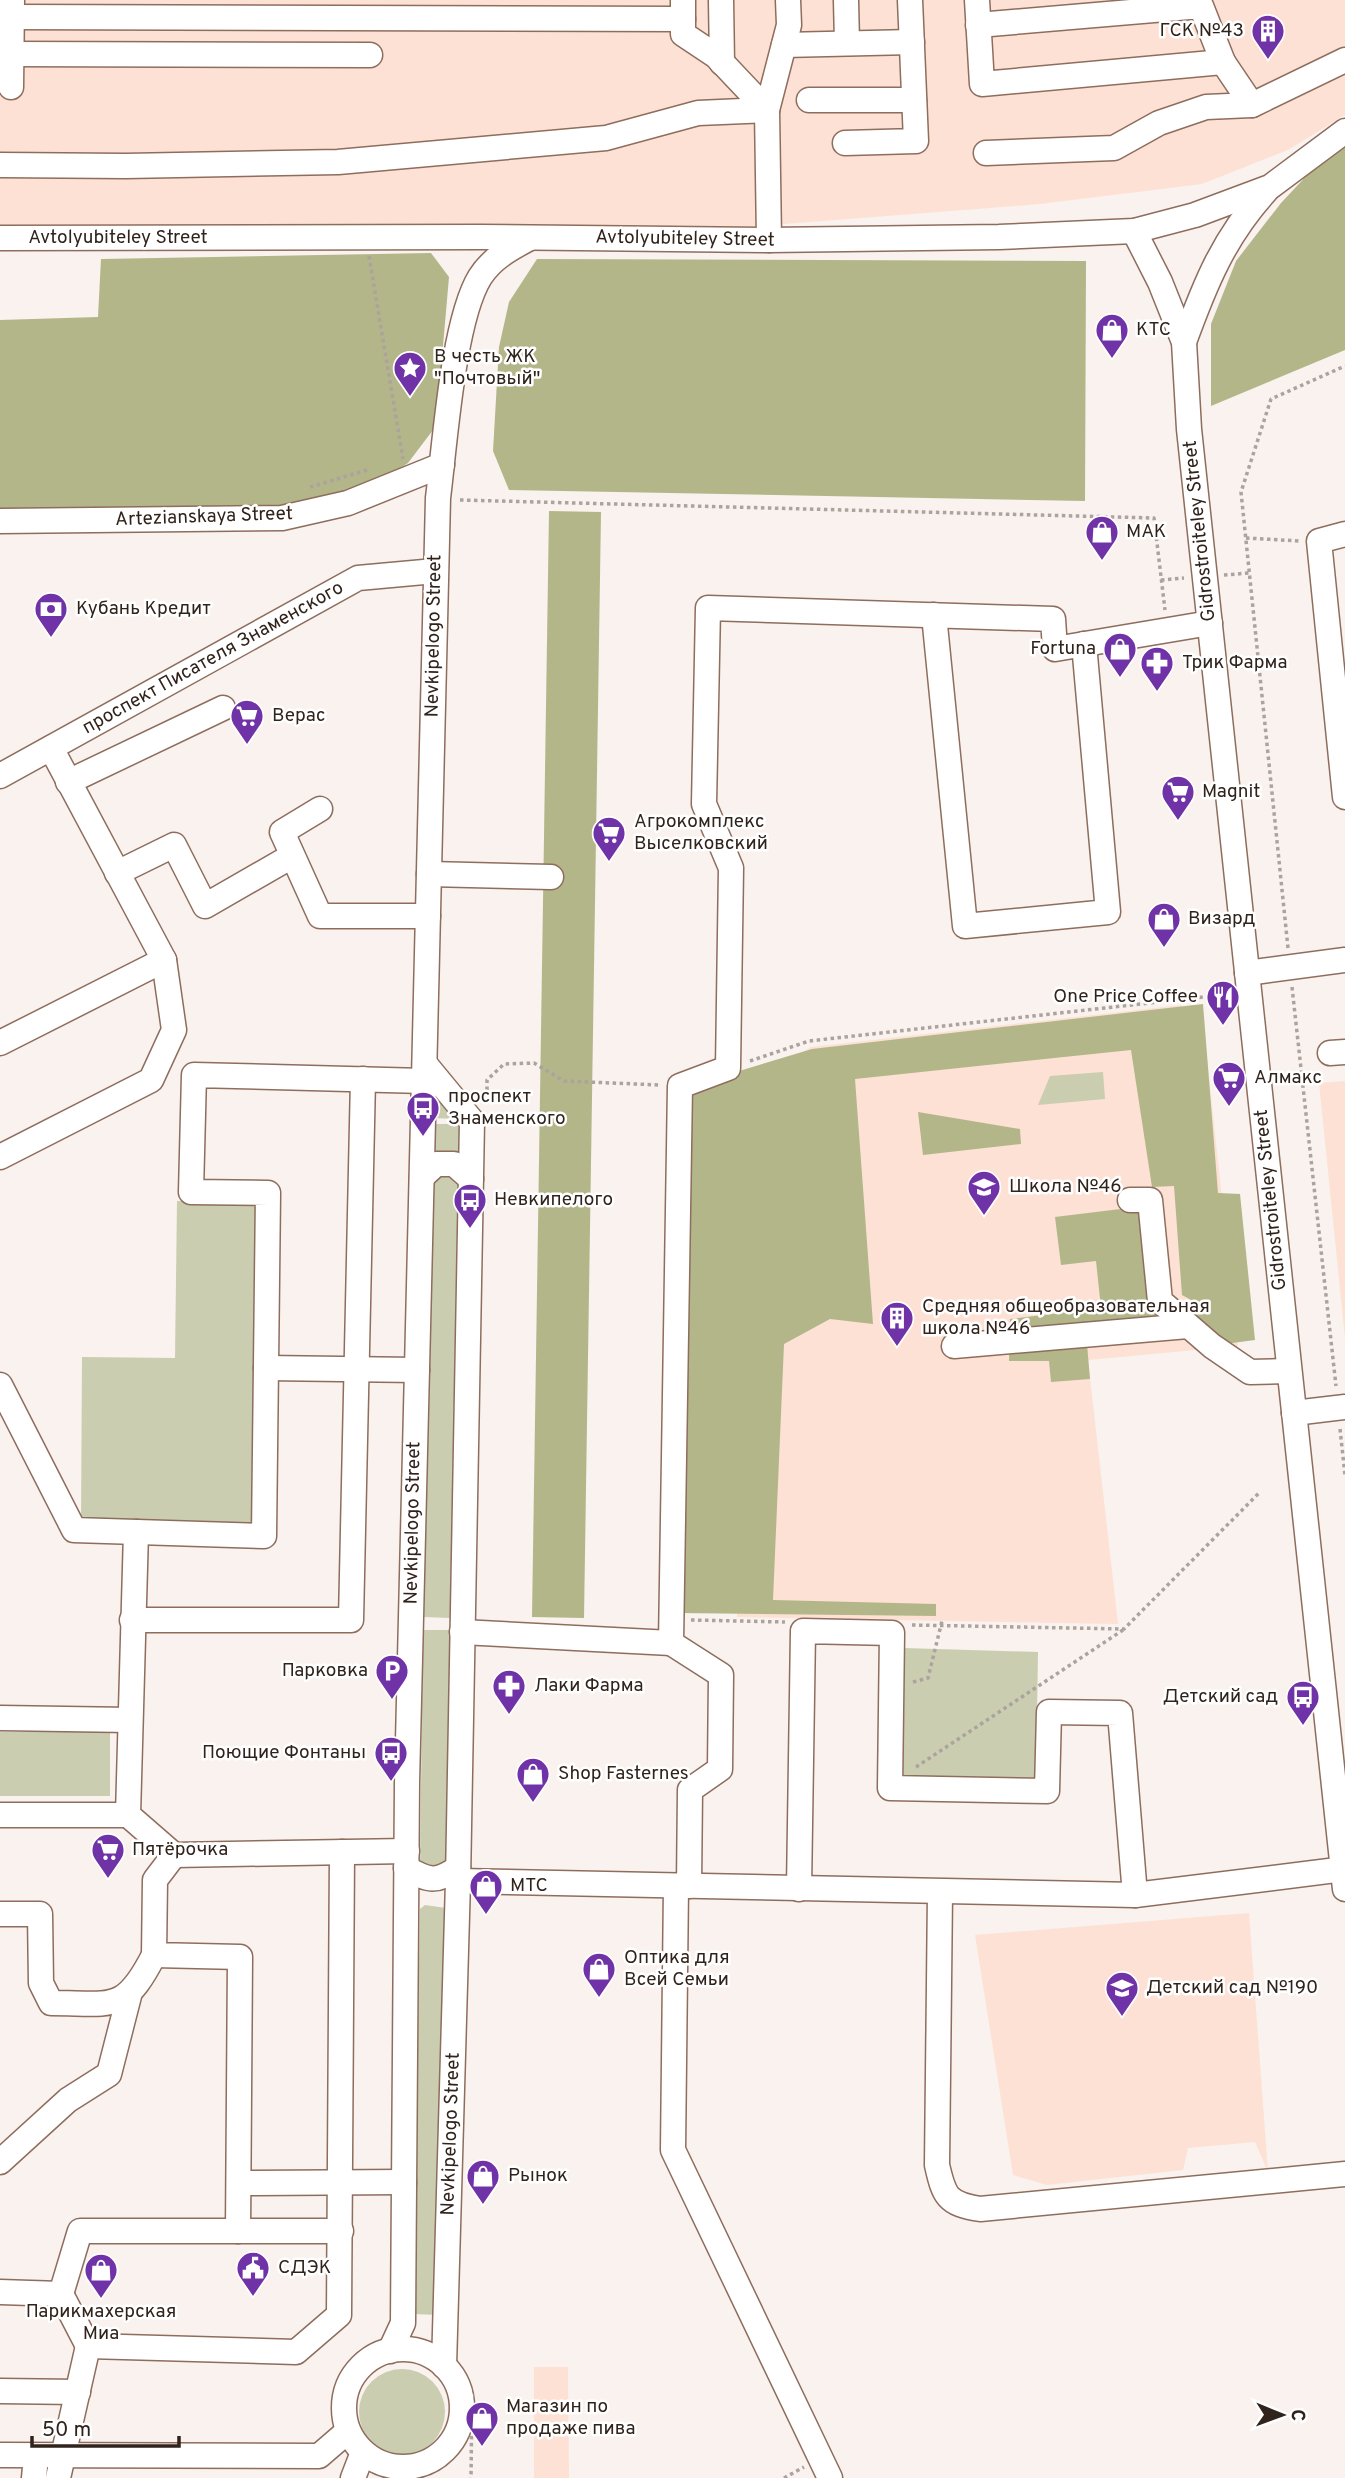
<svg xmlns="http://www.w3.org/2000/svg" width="1345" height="2478" font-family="Overpass,sans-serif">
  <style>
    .built { fill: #fde1d5 }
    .green { fill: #cbcdb0 }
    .forest { fill: #b3b688 }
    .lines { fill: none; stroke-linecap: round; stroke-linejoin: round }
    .minor-casing { stroke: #8e6d5d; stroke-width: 27 }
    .path { stroke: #aca39e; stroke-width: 3.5; stroke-dasharray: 3.5 3.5; stroke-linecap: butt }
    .minor { stroke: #fff; stroke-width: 24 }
    .labels { text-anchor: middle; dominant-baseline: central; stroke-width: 5; stroke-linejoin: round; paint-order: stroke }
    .poi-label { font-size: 19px; fill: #30231c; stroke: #fff; text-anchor: start }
    .street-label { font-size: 19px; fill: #30231c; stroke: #fff }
  </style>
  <rect width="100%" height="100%" fill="#f9f2ee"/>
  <g class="built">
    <path d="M0 0H1345V115L1288 150 1202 184 1040 204 747 227H0Z"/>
    <path d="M1182 1005 1184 1024 1203 1022 1238 1346 1088 1360 1118 1624 737 1617 746 1088 811 1047Z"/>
    <path d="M1345 1081V1338L1319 1083Z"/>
    <path d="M1249 1913 1268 2172 1255 2142 1188 2148 1183 2170 1047 2185 1013 2175 975 1935Z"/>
    <path d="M534 2367H568L569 2478H534Z"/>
  </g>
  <g class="green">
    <path d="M1103 1072 1105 1099 1038 1105 1050 1076Z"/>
    <path d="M432 1083 459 1119 432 1118Z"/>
    <path d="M431 1124H459V1160H430Z"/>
    <path d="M430 1175 458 1177 450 1618 423 1617Z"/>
    <path d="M177 1201 260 1202 256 1524 81 1522 82 1357 175 1358Z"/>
    <path d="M423 1630H450L447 1867 443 1870 420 1866Z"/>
    <path d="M904 1648 1038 1652 1036 1778 901 1776Z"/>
    <rect x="0" y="1732" width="110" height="64"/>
    <path d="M425 1905 446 1908 438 2315 413 2314 420 1909Z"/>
    <circle cx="402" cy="2412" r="43"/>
  </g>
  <g class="forest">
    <path d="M1345 141V350L1211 406V324L1236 261 1281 203 1325 156Z"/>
    <path d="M431 253 449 277 436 426 408 463 348 503 0 517V320L98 317 101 259Z"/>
    <path d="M537 259 1086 261 1085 501 509 490 493 451 499 347 509 302Z"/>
    <path d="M549 511 601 512 584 1618 532 1617Z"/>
    <path d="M1203 1004 1218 1193 1240 1194 1255 1340 1217 1345 1197 1331 1193 1301 1182 1295 1174 1186 1152 1187 1131 1050 855 1079 873 1324 830 1319 784 1344 773 1600 936 1604V1616L678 1613 686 1087 812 1049Z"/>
    <path d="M918 1112 1020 1129 1021 1144 923 1155Z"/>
    <path d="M1145 1206 1157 1323 1087 1344 1090 1379 1051 1382 1049 1361H1009L1010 1319 1101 1308 1096 1261 1061 1265 1055 1217Z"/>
  </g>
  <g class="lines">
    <defs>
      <g id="minor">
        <path d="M683 0V34L716 56 767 110"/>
        <path d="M721 0 722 63"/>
        <path d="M846 0 847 43"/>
        <path d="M977 0 982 84 1223 62 1252 105 1345 60"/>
        <path d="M12 17 683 19"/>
        <path d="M978 25 1201 6 1223 62"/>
        <path d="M784 45 912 42"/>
        <path d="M11 54 370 55"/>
        <path d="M11 87 12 0"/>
        <path d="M809 100H914"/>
        <path d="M845 143 916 141 910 0"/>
        <path d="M986 153 1114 148 1159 123 1206 107 1252 105"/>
        <path d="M0 165 126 166 338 162 606 138 698 113 767 110"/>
        <path d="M1134 231 1160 282 1184 342 1189 429 1345 1889"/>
        <path d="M0 238 480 237 769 240 999 237 1134 231 1195 215 1270 187 1345 131"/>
        <path d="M769 240 767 110 789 25 788 0"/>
        <path d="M1184 342C1205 284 1224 237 1266 191"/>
        <path d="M0 521 282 518 348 503 442 465"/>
        <path d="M1345 534 1319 541 1345 797"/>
        <path d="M934 615 965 926 1108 912 1084 644"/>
        <path d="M0 776 358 578 435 571"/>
        <path d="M68 782 223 708"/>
        <path d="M320 809 282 832 320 916H428"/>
        <path d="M117 873 174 845 205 906 292 856"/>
        <path d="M429 874 551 877"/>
        <path d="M1247 973 1345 960"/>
        <path d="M0 1043 164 960"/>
        <path d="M1330 1053 1345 1052"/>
        <path d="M425 1064 472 1121 458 1881 444 2366"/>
        <path d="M0 1157 151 1080 174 1030 164 960 51 748"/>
        <path d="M422 1177 436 1164H454L471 1179"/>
        <path d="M1130 1200H1150L1160 1301 1212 1346 1250 1372 1289 1371"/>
        <path d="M954 1346 1188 1326"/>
        <path d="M266 1368 417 1370"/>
        <path d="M0 1385 74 1530 264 1536 268 1193 191 1192 194 1075 424 1081"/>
        <path d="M1294 1413 1345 1407"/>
        <path d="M136 1532 128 1815 174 1855 407 1851"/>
        <path d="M132 1620H351L363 1079"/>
        <path d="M462 1632 671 1643"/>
        <path d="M0 1718 130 1720"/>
        <path d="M0 1815H128"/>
        <path d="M174 1855 155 1880 154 1955 240 1957 238 2231"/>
        <path d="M406 1868C429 1881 436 1883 458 1868"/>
        <path d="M458 1881 1135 1895 1345 1869"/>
        <path d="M676 1886 673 2150 830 2478"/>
        <path d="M689 1886 690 1790 720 1769 721 1675 671 1643 680 1086 728 1068 731 868 704 804 708 608 1053 619 1055 649 1210 623"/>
        <path d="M799 1889 803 1631 892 1633 890 1788 1047 1791 1049 1712 1120 1713 1135 1895"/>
        <path d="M940 1892 937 2165C944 2196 947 2204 980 2209L1345 2174"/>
        <path d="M0 1914H40L41 1983 51 2003C112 2003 124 2014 154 1955"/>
        <path d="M0 2162 68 2100 109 2074 129 1996"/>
        <path d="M239 2183 404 2182"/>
        <path d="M0 2292 61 2294 88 2346 296 2352 339 2315 342 1852"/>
        <path d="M61 2294 80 2231H341"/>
        <circle cx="403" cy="2408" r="59"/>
        <path d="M390 2351 403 2323 407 1783 438 498C445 443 453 321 480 277 492 258 511 248 530 238"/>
        <path d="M0 2391 78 2392"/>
        <path d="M0 2455 319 2456 348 2431"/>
        <path d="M34 2478 36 2456"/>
        <path d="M58 2478 88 2346"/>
        <path d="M353 2478 363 2452"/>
      </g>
    </defs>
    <use href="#minor" class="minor-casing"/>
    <g class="path">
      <path d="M369 256 403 459"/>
      <path d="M310 487 367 470"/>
      <path d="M460 500 1154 518 1165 610"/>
      <path d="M1246 538 1300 541"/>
      <path d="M1224 575 1249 573"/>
      <path d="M1161 580 1184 578"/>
      <path d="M1288 948 1241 492 1271 399 1345 366"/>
      <path d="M1292 987 1336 1386"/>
      <path d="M750 1061 809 1041 1230 994"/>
      <path d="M487 1104V1080L504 1064 534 1063 564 1081 660 1085"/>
      <path d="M1340 1429 1345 1475"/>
      <path d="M691 1620 785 1622"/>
      <path d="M912 1625 1124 1629 1259 1493"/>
      <path d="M913 1682 928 1678 942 1621"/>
      <path d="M916 1767 1123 1630"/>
      <path d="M463 2375 472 2393 471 2478"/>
      <path d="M784 2478 804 2467"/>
    </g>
    <use href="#minor" class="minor"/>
  </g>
  <defs>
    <symbol id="building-pin" viewBox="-11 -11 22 30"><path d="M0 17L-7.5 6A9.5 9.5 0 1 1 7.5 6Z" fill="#7032a7" stroke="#fff"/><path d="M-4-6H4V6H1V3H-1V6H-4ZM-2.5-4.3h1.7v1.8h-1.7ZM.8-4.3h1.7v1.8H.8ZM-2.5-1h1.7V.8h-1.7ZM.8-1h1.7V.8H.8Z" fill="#fff"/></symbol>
    <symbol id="shop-pin" viewBox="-11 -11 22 30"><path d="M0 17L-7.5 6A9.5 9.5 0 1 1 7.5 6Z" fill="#7032a7" stroke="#fff"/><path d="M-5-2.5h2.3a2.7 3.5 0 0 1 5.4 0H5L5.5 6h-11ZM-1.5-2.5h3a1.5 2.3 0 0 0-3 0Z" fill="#fff"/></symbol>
    <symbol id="sight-pin" viewBox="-11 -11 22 30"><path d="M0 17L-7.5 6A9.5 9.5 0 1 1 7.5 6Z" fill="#7032a7" stroke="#fff"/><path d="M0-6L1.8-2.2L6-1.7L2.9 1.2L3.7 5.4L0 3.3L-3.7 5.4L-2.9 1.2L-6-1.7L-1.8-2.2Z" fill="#fff"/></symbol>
    <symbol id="bank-pin" viewBox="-11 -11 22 30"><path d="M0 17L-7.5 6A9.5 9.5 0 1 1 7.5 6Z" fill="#7032a7" stroke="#fff"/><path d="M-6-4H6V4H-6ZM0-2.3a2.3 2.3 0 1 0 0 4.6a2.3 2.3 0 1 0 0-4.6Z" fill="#fff"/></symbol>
    <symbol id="pharmacy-pin" viewBox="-11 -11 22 30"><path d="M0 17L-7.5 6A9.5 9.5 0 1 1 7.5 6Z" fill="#7032a7" stroke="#fff"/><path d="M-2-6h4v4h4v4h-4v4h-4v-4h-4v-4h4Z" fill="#fff"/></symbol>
    <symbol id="supermarket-pin" viewBox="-11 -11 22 30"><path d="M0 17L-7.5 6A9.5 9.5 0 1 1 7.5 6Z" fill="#7032a7" stroke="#fff"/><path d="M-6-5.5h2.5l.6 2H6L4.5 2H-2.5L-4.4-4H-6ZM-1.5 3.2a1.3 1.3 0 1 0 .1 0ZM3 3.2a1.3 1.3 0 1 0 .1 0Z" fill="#fff"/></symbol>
    <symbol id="restaurant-pin" viewBox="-11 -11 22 30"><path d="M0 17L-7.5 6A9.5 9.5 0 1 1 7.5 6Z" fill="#7032a7" stroke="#fff"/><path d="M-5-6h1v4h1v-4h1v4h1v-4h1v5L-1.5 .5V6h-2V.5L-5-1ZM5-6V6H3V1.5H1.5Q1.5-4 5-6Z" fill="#fff"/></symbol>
    <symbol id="bus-pin" viewBox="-11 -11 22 30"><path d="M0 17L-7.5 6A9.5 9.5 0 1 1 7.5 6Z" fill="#7032a7" stroke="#fff"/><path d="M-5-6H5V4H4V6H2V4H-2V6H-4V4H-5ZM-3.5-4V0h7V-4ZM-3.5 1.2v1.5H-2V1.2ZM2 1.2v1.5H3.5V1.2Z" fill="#fff"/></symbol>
    <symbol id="school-pin" viewBox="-11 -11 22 30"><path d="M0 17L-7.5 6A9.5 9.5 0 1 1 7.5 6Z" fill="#7032a7" stroke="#fff"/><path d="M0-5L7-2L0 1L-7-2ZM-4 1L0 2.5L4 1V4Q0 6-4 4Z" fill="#fff"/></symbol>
    <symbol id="parking-pin" viewBox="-11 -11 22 30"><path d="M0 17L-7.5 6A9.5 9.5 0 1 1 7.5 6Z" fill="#7032a7" stroke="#fff"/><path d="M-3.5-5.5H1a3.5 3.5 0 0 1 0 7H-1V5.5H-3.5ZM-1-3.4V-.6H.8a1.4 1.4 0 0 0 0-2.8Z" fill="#fff"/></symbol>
    <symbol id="civic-pin" viewBox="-11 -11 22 30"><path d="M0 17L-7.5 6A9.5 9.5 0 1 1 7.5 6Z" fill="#7032a7" stroke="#fff"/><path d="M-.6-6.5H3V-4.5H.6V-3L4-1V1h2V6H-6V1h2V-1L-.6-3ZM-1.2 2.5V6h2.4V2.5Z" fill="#fff"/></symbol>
  </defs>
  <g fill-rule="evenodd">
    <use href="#building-pin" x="1249" y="12" width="38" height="52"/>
    <use href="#shop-pin" x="1093" y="311" width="38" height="52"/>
    <use href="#sight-pin" x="391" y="349" width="38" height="52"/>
    <use href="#shop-pin" x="1083" y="513" width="38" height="52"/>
    <use href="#bank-pin" x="32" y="590" width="38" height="52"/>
    <use href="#shop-pin" x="1101" y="630" width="38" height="52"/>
    <use href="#pharmacy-pin" x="1138" y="644" width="38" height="52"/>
    <use href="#supermarket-pin" x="228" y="697" width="38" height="52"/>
    <use href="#supermarket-pin" x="1159" y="773" width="38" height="52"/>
    <use href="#supermarket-pin" x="590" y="814" width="38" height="52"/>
    <use href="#shop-pin" x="1145" y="900" width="38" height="52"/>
    <use href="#restaurant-pin" x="1204" y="978" width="38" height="52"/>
    <use href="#supermarket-pin" x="1210" y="1059" width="38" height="52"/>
    <use href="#bus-pin" x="404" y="1089" width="38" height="52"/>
    <use href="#school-pin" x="965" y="1168" width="38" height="52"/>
    <use href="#bus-pin" x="451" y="1181" width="38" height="52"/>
    <use href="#building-pin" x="878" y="1299" width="38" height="52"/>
    <use href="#parking-pin" x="373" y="1652" width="38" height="52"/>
    <use href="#pharmacy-pin" x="490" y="1667" width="38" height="52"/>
    <use href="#bus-pin" x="1284" y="1678" width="38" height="52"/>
    <use href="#bus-pin" x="372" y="1734" width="38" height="52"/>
    <use href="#shop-pin" x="514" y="1755" width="38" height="52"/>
    <use href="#supermarket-pin" x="89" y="1831" width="38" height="52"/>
    <use href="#shop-pin" x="467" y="1867" width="38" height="52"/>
    <use href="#shop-pin" x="580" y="1950" width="38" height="52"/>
    <use href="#school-pin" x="1103" y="1969" width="38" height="52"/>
    <use href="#shop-pin" x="464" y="2157" width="38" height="52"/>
    <use href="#civic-pin" x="234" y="2249" width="38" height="52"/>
    <use href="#shop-pin" x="82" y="2251" width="38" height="52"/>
    <use href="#shop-pin" x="463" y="2399" width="38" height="52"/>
  </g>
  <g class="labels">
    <g class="poi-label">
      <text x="1244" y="31" text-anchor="end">ГСК №43</text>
      <text x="1136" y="330">КТС</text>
      <text x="434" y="357">В честь ЖК<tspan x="434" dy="22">"Почтовый"</tspan></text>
      <text x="1126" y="532">МАК</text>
      <text x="76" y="609">Кубань Кредит</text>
      <text x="1096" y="649" text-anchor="end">Fortuna</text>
      <text x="1182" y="663">Трик Фарма</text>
      <text x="272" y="716">Верас</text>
      <text x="1202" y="792">Magnit</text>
      <text x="634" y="822">Агрокомплекс<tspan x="634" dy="22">Выселковский</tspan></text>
      <text x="1188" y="919">Визард</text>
      <text x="1198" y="997" text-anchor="end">One Price Coffee</text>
      <text x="1254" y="1078">Алмакс</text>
      <text x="448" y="1097">проспект<tspan x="448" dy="22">Знаменского</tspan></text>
      <text x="1009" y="1187">Школа №46</text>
      <text x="494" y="1200">Невкипелого</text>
      <text x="922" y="1307">Средняя общеобразовательная<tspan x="922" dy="22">школа №46</tspan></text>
      <text x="368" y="1671" text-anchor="end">Парковка</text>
      <text x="534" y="1686">Лаки Фарма</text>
      <text x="1278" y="1697" text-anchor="end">Детский сад</text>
      <text x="366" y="1753" text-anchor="end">Поющие Фонтаны</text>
      <text x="558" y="1774">Shop Fasternes</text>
      <text x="132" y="1850">Пятёрочка</text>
      <text x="510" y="1886">МТС</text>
      <text x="624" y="1958">Оптика для<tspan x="624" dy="22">Всей Семьи</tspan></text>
      <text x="1146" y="1988">Детский сад №190</text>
      <text x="508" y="2176">Рынок</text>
      <text x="278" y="2268">СДЭК</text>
      <text x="101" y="2312" text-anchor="middle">Парикмахерская<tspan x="101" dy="22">Миа</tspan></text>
      <text x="506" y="2407">Магазин по<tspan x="506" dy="22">продаже пива</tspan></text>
    </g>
    <g class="street-label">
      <text x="118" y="238">Avtolyubiteley Street</text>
      <text transform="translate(685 239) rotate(1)">Avtolyubiteley Street</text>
      <text transform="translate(204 517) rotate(-2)">Artezianskaya Street</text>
      <text transform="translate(1200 531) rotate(-96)">Gidrostroiteley Street</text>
      <text transform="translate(434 636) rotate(-89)">Nevkipelogo Street</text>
      <text transform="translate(213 658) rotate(-29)">проспект Писателя Знаменского</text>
      <text transform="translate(1271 1200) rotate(-96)">Gidrostroiteley Street</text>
      <text transform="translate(413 1523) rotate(-89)">Nevkipelogo Street</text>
      <text transform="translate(451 2134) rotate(-88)">Nevkipelogo Street</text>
    </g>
  </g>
  <g transform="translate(1282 2415) rotate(91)" stroke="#ffffff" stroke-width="5" paint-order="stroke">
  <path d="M0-5L12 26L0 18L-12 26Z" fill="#30231c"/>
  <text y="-10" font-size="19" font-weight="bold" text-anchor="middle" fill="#30231c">С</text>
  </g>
  <path d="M32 2436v10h147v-10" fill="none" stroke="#30231c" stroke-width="3.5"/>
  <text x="42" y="2436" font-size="21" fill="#30231c" stroke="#ffffff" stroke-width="5" paint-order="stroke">50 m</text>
</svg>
